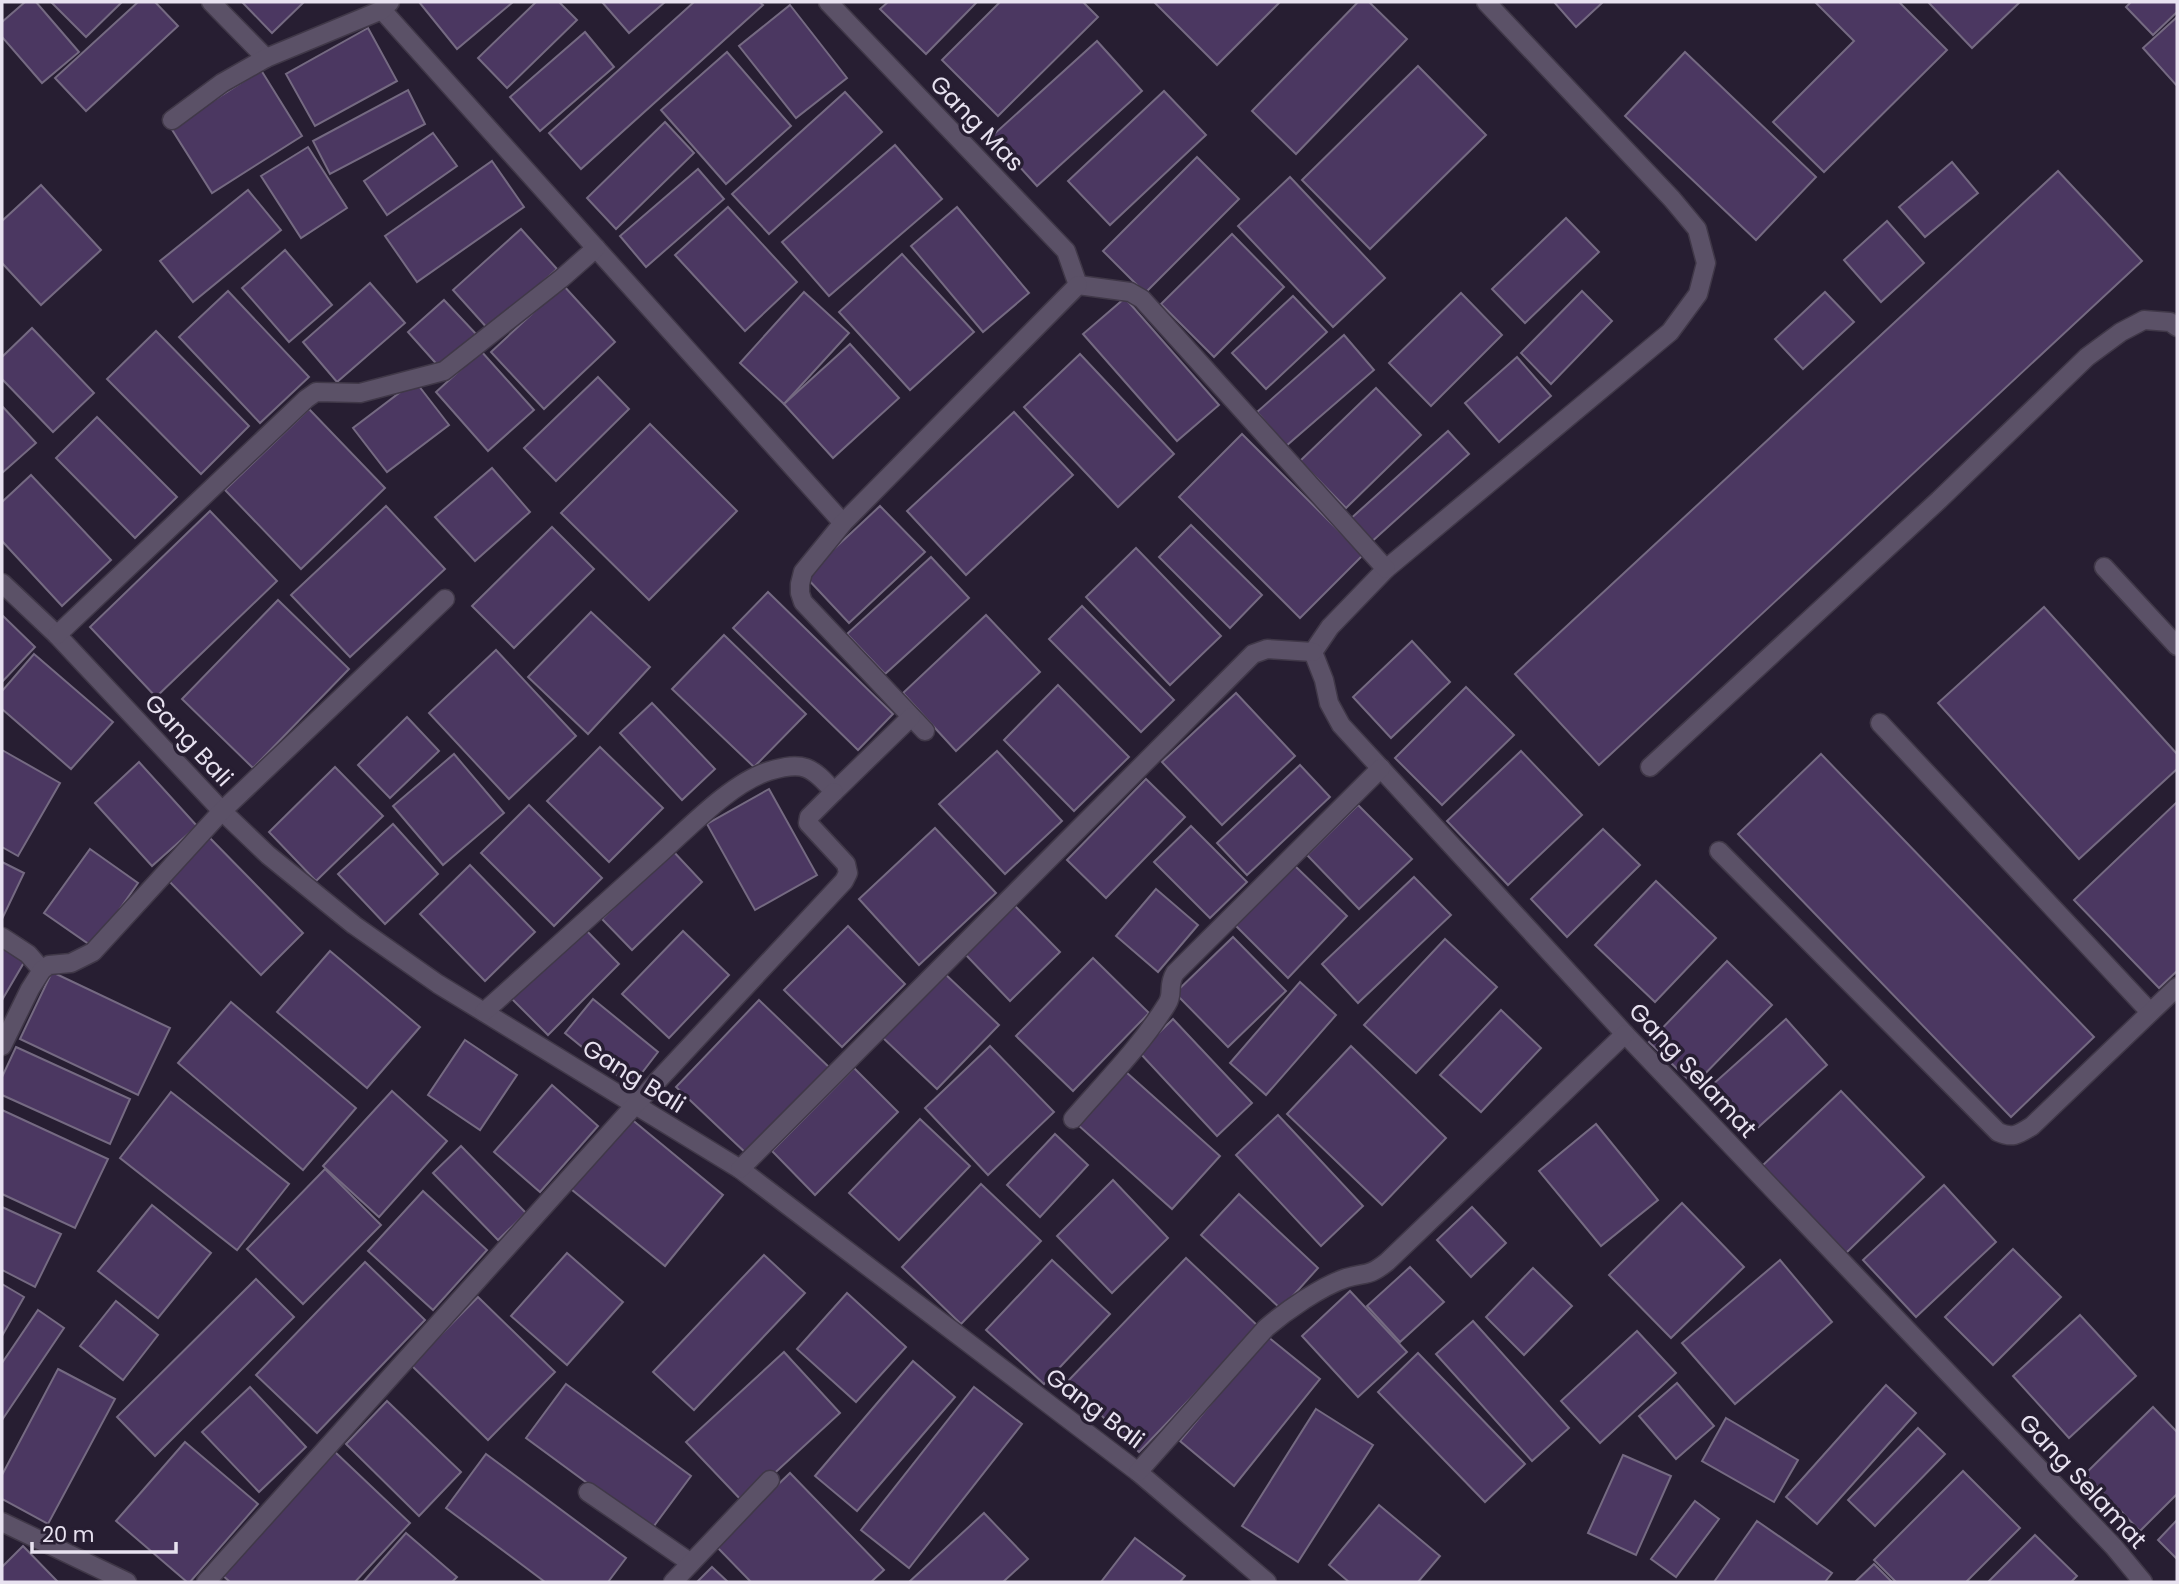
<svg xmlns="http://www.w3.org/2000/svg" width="2179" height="1584" font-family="Poppins,sans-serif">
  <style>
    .building { fill: #4b3761; stroke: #756a82; stroke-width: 2 }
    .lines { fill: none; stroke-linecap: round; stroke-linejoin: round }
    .lane-casing { stroke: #403848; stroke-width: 21 }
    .street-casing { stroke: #403848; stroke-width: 21 }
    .lane { stroke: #5b5167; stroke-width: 18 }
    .street { stroke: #5b5167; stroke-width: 18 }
    .labels { text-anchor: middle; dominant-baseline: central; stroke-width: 7; stroke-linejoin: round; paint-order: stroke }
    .street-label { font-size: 24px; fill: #e8e2f0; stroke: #271e32 }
  </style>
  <rect width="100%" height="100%" fill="#271e32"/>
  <g class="building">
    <path d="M25 2H36L79 52 42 83 2 37V22Z"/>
    <path d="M51 2H122L86 37Z"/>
    <path d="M138 2H155L178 26 86 111 55 78Z"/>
    <path d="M242 2H304L272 33Z"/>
    <path d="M419 2H513L457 49Z"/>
    <path d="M536 2H559L577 20 507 88 478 58Z"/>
    <path d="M602 2H665L629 33Z"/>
    <path d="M694 2H759L763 5 581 169 549 133Z"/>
    <path d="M888 2H977L926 54 880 9Z"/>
    <path d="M1000 2H1083L1098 17 998 116 942 60Z"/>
    <path d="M1154 2H1280L1217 65Z"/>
    <path d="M1358 2H1369L1407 39 1296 154 1252 111Z"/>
    <path d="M1554 2H1603L1576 27Z"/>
    <path d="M1815 2H1899L1947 50 1824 172 1773 122 1854 41Z"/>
    <path d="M1928 2H2020L1972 48Z"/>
    <path d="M2131 2H2177V12L2153 35 2126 7Z"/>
    <path d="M790 5 847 78 796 118 739 46Z"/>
    <path d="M2177 17V86L2143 48Z"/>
    <path d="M368 28 397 81 315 126 286 74Z"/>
    <path d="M585 32 614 67 540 131 510 97Z"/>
    <path d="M1097 41 1142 91 1037 186 992 136Z"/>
    <path d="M727 52 791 126 726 184 661 110Z"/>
    <path d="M1685 52 1816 177 1756 240 1625 116Z"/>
    <path d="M1418 66 1486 135 1370 249 1302 180Z"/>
    <path d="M261 70 302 136 212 193 171 128Z"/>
    <path d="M408 90 425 124 330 174 313 141Z"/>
    <path d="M1164 91 1206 135 1110 225 1068 181Z"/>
    <path d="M845 92 882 132 769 234 732 194Z"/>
    <path d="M665 122 694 153 616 229 587 198Z"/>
    <path d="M433 133 457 166 387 215 364 181Z"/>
    <path d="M895 145 942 199 829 296 782 242Z"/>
    <path d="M308 147 347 208 301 238 261 176Z"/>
    <path d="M1197 157 1239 199 1145 293 1103 251Z"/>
    <path d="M492 161 524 207 417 282 385 236Z"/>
    <path d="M1952 162 1978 193 1925 237 1899 207Z"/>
    <path d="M698 169 724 199 646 267 620 236Z"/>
    <path d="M2058 171 2142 261 1599 765 1515 674Z"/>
    <path d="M1290 177 1385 278 1333 327 1238 226Z"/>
    <path d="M41 185 101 250 41 305 2 263V221Z"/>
    <path d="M248 190 281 230 193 302 160 261Z"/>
    <path d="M728 207 797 282 745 331 675 255Z"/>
    <path d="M957 207 1029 293 983 332 911 246Z"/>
    <path d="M1566 218 1599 252 1525 323 1492 289Z"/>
    <path d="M1887 221 1924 263 1881 302 1844 260Z"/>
    <path d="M521 229 557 269 489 330 453 290Z"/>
    <path d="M1232 234 1284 287 1214 357 1161 304Z"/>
    <path d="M285 250 332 305 289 342 242 288Z"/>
    <path d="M902 254 974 332 910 390 839 312Z"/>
    <path d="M370 283 405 323 337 382 303 342Z"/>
    <path d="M563 285 615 342 544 409 491 352Z"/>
    <path d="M228 291 309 377 260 423 179 337Z"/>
    <path d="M1582 291 1612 321 1551 384 1521 353Z"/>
    <path d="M804 292 849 333 784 404 740 363Z"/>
    <path d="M1825 292 1854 322 1803 369 1775 339Z"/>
    <path d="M1461 293 1502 335 1431 406 1389 363Z"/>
    <path d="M1293 296 1327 332 1266 389 1232 353Z"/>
    <path d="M1125 298 1219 405 1177 441 1083 334Z"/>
    <path d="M444 300 477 335 441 369 408 332Z"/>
    <path d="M32 328 94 393 53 432 2 379V357Z"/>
    <path d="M156 331 249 426 201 474 107 379Z"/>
    <path d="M1344 335 1374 370 1286 446 1257 412Z"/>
    <path d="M850 344 899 398 833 458 784 404Z"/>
    <path d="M481 351 534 410 488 451 436 392Z"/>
    <path d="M1080 354 1174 454 1118 507 1024 407Z"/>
    <path d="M1517 357 1551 396 1499 442 1465 403Z"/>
    <path d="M598 377 629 409 556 481 524 448Z"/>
    <path d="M415 381 449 425 387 472 353 428Z"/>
    <path d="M1376 388 1421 435 1346 508 1300 461Z"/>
    <path d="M2 406 36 443 2 473Z"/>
    <path d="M309 409 385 488 301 569 225 490Z"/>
    <path d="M1014 412 1073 475 966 575 907 511Z"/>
    <path d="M97 417 177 497 135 538 56 458Z"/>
    <path d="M650 424 737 511 649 600 561 513Z"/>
    <path d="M1448 431 1469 454 1369 544 1348 521Z"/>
    <path d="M1242 434 1363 555 1300 618 1179 497Z"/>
    <path d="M492 468 530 512 475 561 435 517Z"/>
    <path d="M31 475 111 560 62 606 2 541V502Z"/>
    <path d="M386 506 445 569 350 657 291 595Z"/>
    <path d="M880 506 925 552 849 623 805 576Z"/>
    <path d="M210 511 277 581 156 697 90 627Z"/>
    <path d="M1191 525 1262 595 1230 628 1159 557Z"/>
    <path d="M552 527 594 569 514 648 472 606Z"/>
    <path d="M1136 548 1221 636 1170 685 1086 597Z"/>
    <path d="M931 557 969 598 885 674 847 634Z"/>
    <path d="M768 592 893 714 858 750 733 628Z"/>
    <path d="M278 600 349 669 253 768 182 699Z"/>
    <path d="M1082 606 1174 700 1141 732 1049 639Z"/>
    <path d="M2044 607 2177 754V769L2079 859 1938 703Z"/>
    <path d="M591 612 650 667 588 734 528 677Z"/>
    <path d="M2 615 35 647 2 682Z"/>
    <path d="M986 615 1040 672 956 751 903 693Z"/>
    <path d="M724 635 806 714 754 767 672 689Z"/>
    <path d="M1412 641 1450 682 1391 738 1353 697Z"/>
    <path d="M496 650 576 736 509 799 429 713Z"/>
    <path d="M34 654 113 722 71 769 2 709V691Z"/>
    <path d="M1058 685 1129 757 1074 811 1004 740Z"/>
    <path d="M1466 687 1514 735 1442 805 1395 758Z"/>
    <path d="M1236 693 1295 756 1222 825 1162 762Z"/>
    <path d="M652 703 715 769 682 800 620 733Z"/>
    <path d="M407 717 439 751 390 798 358 765Z"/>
    <path d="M600 747 663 808 609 862 547 801Z"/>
    <path d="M2 750 60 783 18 856 2 847Z"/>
    <path d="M997 751 1062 821 1005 874 939 804Z"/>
    <path d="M1521 751 1582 815 1508 885 1447 821Z"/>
    <path d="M454 754 504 813 443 865 393 806Z"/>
    <path d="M1821 754 2094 1037 2011 1117 1738 834Z"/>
    <path d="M139 762 197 826 152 866 95 803Z"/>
    <path d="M1300 765 1330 797 1247 875 1217 843Z"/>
    <path d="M335 767 383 816 316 881 269 832Z"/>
    <path d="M1146 779 1185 817 1106 898 1067 860Z"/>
    <path d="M769 789 817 875 755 910 707 824Z"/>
    <path d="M2177 802V971L2159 988 2074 900Z"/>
    <path d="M529 805 602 878 554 926 481 853Z"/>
    <path d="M1358 805 1412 859 1359 909 1307 855Z"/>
    <path d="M393 824 438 874 385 924 338 874Z"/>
    <path d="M1191 826 1247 882 1210 918 1154 862Z"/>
    <path d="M935 828 996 893 919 965 859 899Z"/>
    <path d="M1603 829 1640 865 1567 937 1531 899Z"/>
    <path d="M205 833 303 933 261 975 163 875Z"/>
    <path d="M90 849 138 883 93 947 44 913Z"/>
    <path d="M672 850 702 882 632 950 602 919Z"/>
    <path d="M2 862 24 873 2 919Z"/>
    <path d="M470 865 535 932 485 981 420 914Z"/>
    <path d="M1294 865 1347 916 1288 978 1235 925Z"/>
    <path d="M1414 877 1451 915 1358 1003 1322 964Z"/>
    <path d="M1656 881 1716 938 1655 1002 1595 945Z"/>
    <path d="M1156 889 1198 925 1158 972 1116 936Z"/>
    <path d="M1015 906 1060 952 1010 1001 965 954Z"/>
    <path d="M582 926 619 964 548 1035 511 998Z"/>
    <path d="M848 926 905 984 842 1047 784 990Z"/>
    <path d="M683 931 729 975 669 1038 622 994Z"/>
    <path d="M1233 937 1286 991 1228 1047 1175 993Z"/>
    <path d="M1445 939 1497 987 1416 1073 1364 1025Z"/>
    <path d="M2 945 26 959 2 1000Z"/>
    <path d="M330 951 420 1027 367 1088 277 1012Z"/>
    <path d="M1093 958 1149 1013 1073 1091 1016 1036Z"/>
    <path d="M1727 961 1772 1005 1694 1085 1649 1042Z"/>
    <path d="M52 972 170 1028 138 1095 20 1039Z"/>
    <path d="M944 973 999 1025 937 1089 882 1037Z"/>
    <path d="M1300 982 1336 1015 1266 1095 1230 1063Z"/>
    <path d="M593 999 658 1052 631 1087 565 1033Z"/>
    <path d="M759 1000 831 1069 748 1155 676 1087Z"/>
    <path d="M231 1002 356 1108 303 1170 178 1063Z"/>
    <path d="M1501 1010 1541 1048 1481 1112 1440 1075Z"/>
    <path d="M1173 1019 1252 1103 1217 1136 1139 1052Z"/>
    <path d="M1786 1019 1827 1065 1753 1132 1711 1086Z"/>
    <path d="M465 1040 517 1075 480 1130 428 1095Z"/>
    <path d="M990 1046 1054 1112 988 1175 925 1108Z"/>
    <path d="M1351 1046 1446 1138 1382 1205 1287 1114Z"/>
    <path d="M16 1047 130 1099 110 1144 2 1095V1077Z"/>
    <path d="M854 1068 898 1112 815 1195 772 1151Z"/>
    <path d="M1126 1072 1220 1156 1172 1209 1078 1125Z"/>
    <path d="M552 1085 598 1126 540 1192 494 1152Z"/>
    <path d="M392 1091 447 1141 379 1217 323 1166Z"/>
    <path d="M1841 1091 1924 1177 1846 1253 1762 1166Z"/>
    <path d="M171 1092 289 1184 237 1250 120 1158Z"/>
    <path d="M2 1110 108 1159 75 1228 2 1194Z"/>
    <path d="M1278 1115 1363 1206 1321 1246 1236 1155Z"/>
    <path d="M630 1118 723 1195 665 1266 571 1189Z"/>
    <path d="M920 1119 970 1166 899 1240 849 1193Z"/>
    <path d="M1596 1124 1658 1200 1601 1246 1539 1171Z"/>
    <path d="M1055 1134 1088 1165 1040 1217 1007 1185Z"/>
    <path d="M461 1146 526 1213 498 1240 433 1173Z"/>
    <path d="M325 1169 381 1225 303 1304 247 1249Z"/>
    <path d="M1113 1180 1168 1238 1112 1293 1057 1236Z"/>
    <path d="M981 1184 1041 1241 961 1324 902 1267Z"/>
    <path d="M1944 1185 1996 1242 1916 1317 1863 1260Z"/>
    <path d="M423 1191 487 1250 433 1310 368 1251Z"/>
    <path d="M1239 1194 1318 1268 1281 1309 1201 1235Z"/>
    <path d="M1682 1203 1744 1267 1671 1338 1609 1275Z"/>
    <path d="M152 1205 211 1253 158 1318 98 1271Z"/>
    <path d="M2 1207 61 1234 35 1287 2 1270Z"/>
    <path d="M1472 1207 1506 1243 1471 1277 1437 1240Z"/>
    <path d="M2013 1249 2061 1297 1993 1365 1945 1317Z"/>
    <path d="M567 1253 623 1302 567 1365 511 1316Z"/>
    <path d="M764 1255 805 1293 694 1410 653 1372Z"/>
    <path d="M1186 1258 1259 1327 1139 1452 1067 1382Z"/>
    <path d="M1052 1260 1110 1314 1044 1384 986 1330Z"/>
    <path d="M1780 1260 1832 1322 1735 1404 1682 1343Z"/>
    <path d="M365 1262 425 1320 317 1433 256 1375Z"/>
    <path d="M1410 1267 1444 1302 1400 1342 1367 1306Z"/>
    <path d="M1533 1268 1572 1306 1524 1355 1486 1317Z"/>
    <path d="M256 1279 294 1317 155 1456 117 1417Z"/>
    <path d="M2 1284 24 1297 2 1336Z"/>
    <path d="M1350 1291 1407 1352 1358 1397 1302 1336Z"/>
    <path d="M847 1293 906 1347 856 1402 797 1349Z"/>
    <path d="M478 1297 555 1372 488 1440 411 1365Z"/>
    <path d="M116 1301 158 1335 123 1380 80 1346Z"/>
    <path d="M38 1310 64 1328 2 1420V1363Z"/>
    <path d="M2080 1315 2136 1376 2069 1438 2013 1376Z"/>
    <path d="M1473 1321 1569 1428 1532 1461 1436 1354Z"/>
    <path d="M1637 1331 1676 1373 1600 1443 1561 1401Z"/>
    <path d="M1267 1336 1320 1379 1234 1486 1180 1441Z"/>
    <path d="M784 1352 840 1413 743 1502 686 1442Z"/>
    <path d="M1418 1353 1525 1464 1485 1502 1378 1392Z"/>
    <path d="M913 1361 955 1397 857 1511 815 1476Z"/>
    <path d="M58 1369 115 1399 48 1524 2 1499V1475Z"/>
    <path d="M1677 1383 1714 1426 1676 1459 1639 1416Z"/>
    <path d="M566 1384 691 1476 651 1530 526 1438Z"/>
    <path d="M1886 1385 1916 1413 1817 1524 1786 1497Z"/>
    <path d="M250 1387 306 1447 259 1492 202 1432Z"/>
    <path d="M974 1387 1022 1424 909 1568 861 1530Z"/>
    <path d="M387 1401 461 1472 419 1516 346 1444Z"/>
    <path d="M2153 1407 2177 1432V1494L2140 1531 2085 1474Z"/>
    <path d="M1316 1409 1373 1445 1298 1562 1242 1526Z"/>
    <path d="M1726 1418 1798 1460 1774 1502 1702 1461Z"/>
    <path d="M1918 1428 1945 1454 1875 1526 1848 1500Z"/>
    <path d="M185 1442 258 1504 190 1582H187L116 1521Z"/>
    <path d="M335 1452 410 1523 355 1582H230L221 1574Z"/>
    <path d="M486 1454 626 1558 608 1582H545L446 1508Z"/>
    <path d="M1623 1455 1671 1476 1636 1555 1588 1533Z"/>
    <path d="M1963 1471 2020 1528 1966 1582H1896L1874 1560Z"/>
    <path d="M790 1473 884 1570 871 1582H751L715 1545Z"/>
    <path d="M1695 1501 1719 1519 1676 1577 1651 1559Z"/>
    <path d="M1379 1505 1440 1556 1418 1582H1349L1329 1565Z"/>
    <path d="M984 1513 1028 1559 1003 1582H909Z"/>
    <path d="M2177 1520V1559L2158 1540Z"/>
    <path d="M1757 1521 1832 1573 1825 1582H1714Z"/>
    <path d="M406 1533 457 1577 452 1582H363Z"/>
    <path d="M2035 1535 2077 1576 2071 1582H1988Z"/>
    <path d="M1135 1538 1185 1576 1180 1582H1101Z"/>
    <path d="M23 1546 58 1582H2V1567Z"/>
    <path d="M1874 1564 1892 1582H1855Z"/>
    <path d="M712 1567 728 1582H697Z"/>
  </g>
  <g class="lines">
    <defs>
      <path id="lane" d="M2104 567 2177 646"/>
      <g id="street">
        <path d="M211 2 266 58"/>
        <path d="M828 2 1066 251 1078 285"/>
        <path d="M1486 2 1672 199 1697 229 1706 263 1698 294 1670 332 1386 569 1330 627 1313 652 1324 680 1329 703 1341 725 1625 1034 2114 1547 2143 1582"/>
        <path d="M382 10 843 523"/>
        <path d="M172 120 222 83 266 58 382 10 390 2"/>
        <path d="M1078 285 1130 292 1142 299 1386 569"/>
        <path d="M2 583 57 635 222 811 268 855 354 925 438 984 740 1169 1138 1472 1267 1582"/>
        <path d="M57 635 306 399 316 392 360 393 444 371 562 278 596 248"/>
        <path d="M1880 723 2150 1012"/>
        <path d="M925 731 803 602 800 593V584L803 572 843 523 1078 285"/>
        <path d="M1650 767 1939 500 2087 357 2121 332 2144 320 2170 322 2177 327"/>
        <path d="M1719 851 1998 1132C2013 1139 2019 1134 2032 1126L2177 987"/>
        <path d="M2 937 28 954 42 970"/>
        <path d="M484 1012C541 961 598 909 655 858 686 831 730 783 769 771 803 761 812 766 834 792L911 717"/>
        <path d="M2 1046 30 989 42 970 49 965 71 963 93 952 222 811 445 599"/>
        <path d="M1073 1119C1105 1082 1141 1046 1167 1004 1174 994 1167 986 1175 973L1381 768"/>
        <path d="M740 1169 1253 654 1267 649 1313 652"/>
        <path d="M1138 1472 1266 1328C1287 1310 1320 1287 1346 1278 1367 1272 1368 1277 1387 1262L1625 1034"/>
        <path d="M588 1492 691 1563"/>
        <path d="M2 1522 127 1582"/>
        <path d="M206 1582 635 1105 844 881 848 873 846 864 808 823 809 817 834 792"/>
        <path d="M673 1582 770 1480"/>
      </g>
    </defs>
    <use href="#lane" class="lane-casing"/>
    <use href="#street" class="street-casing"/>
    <use href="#lane" class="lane"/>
    <use href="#street" class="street"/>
  </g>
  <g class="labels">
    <g class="street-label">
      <text transform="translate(977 123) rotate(46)">Gang Mas</text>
      <text transform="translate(189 740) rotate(47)">Gang Bali</text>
      <text transform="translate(1693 1070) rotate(47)">Gang Selamat</text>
      <text transform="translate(634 1076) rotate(32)">Gang Bali</text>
      <text transform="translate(1095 1408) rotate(37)">Gang Bali</text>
      <text transform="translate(2083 1481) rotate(47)">Gang Selamat</text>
    </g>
  </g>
  <rect width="2179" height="1584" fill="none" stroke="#e8e2f0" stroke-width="7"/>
  <path d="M32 1542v10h144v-10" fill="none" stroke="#e8e2f0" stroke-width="3.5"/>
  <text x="42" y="1542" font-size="21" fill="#e8e2f0" stroke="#271e32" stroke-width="5" paint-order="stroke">20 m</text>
</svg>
